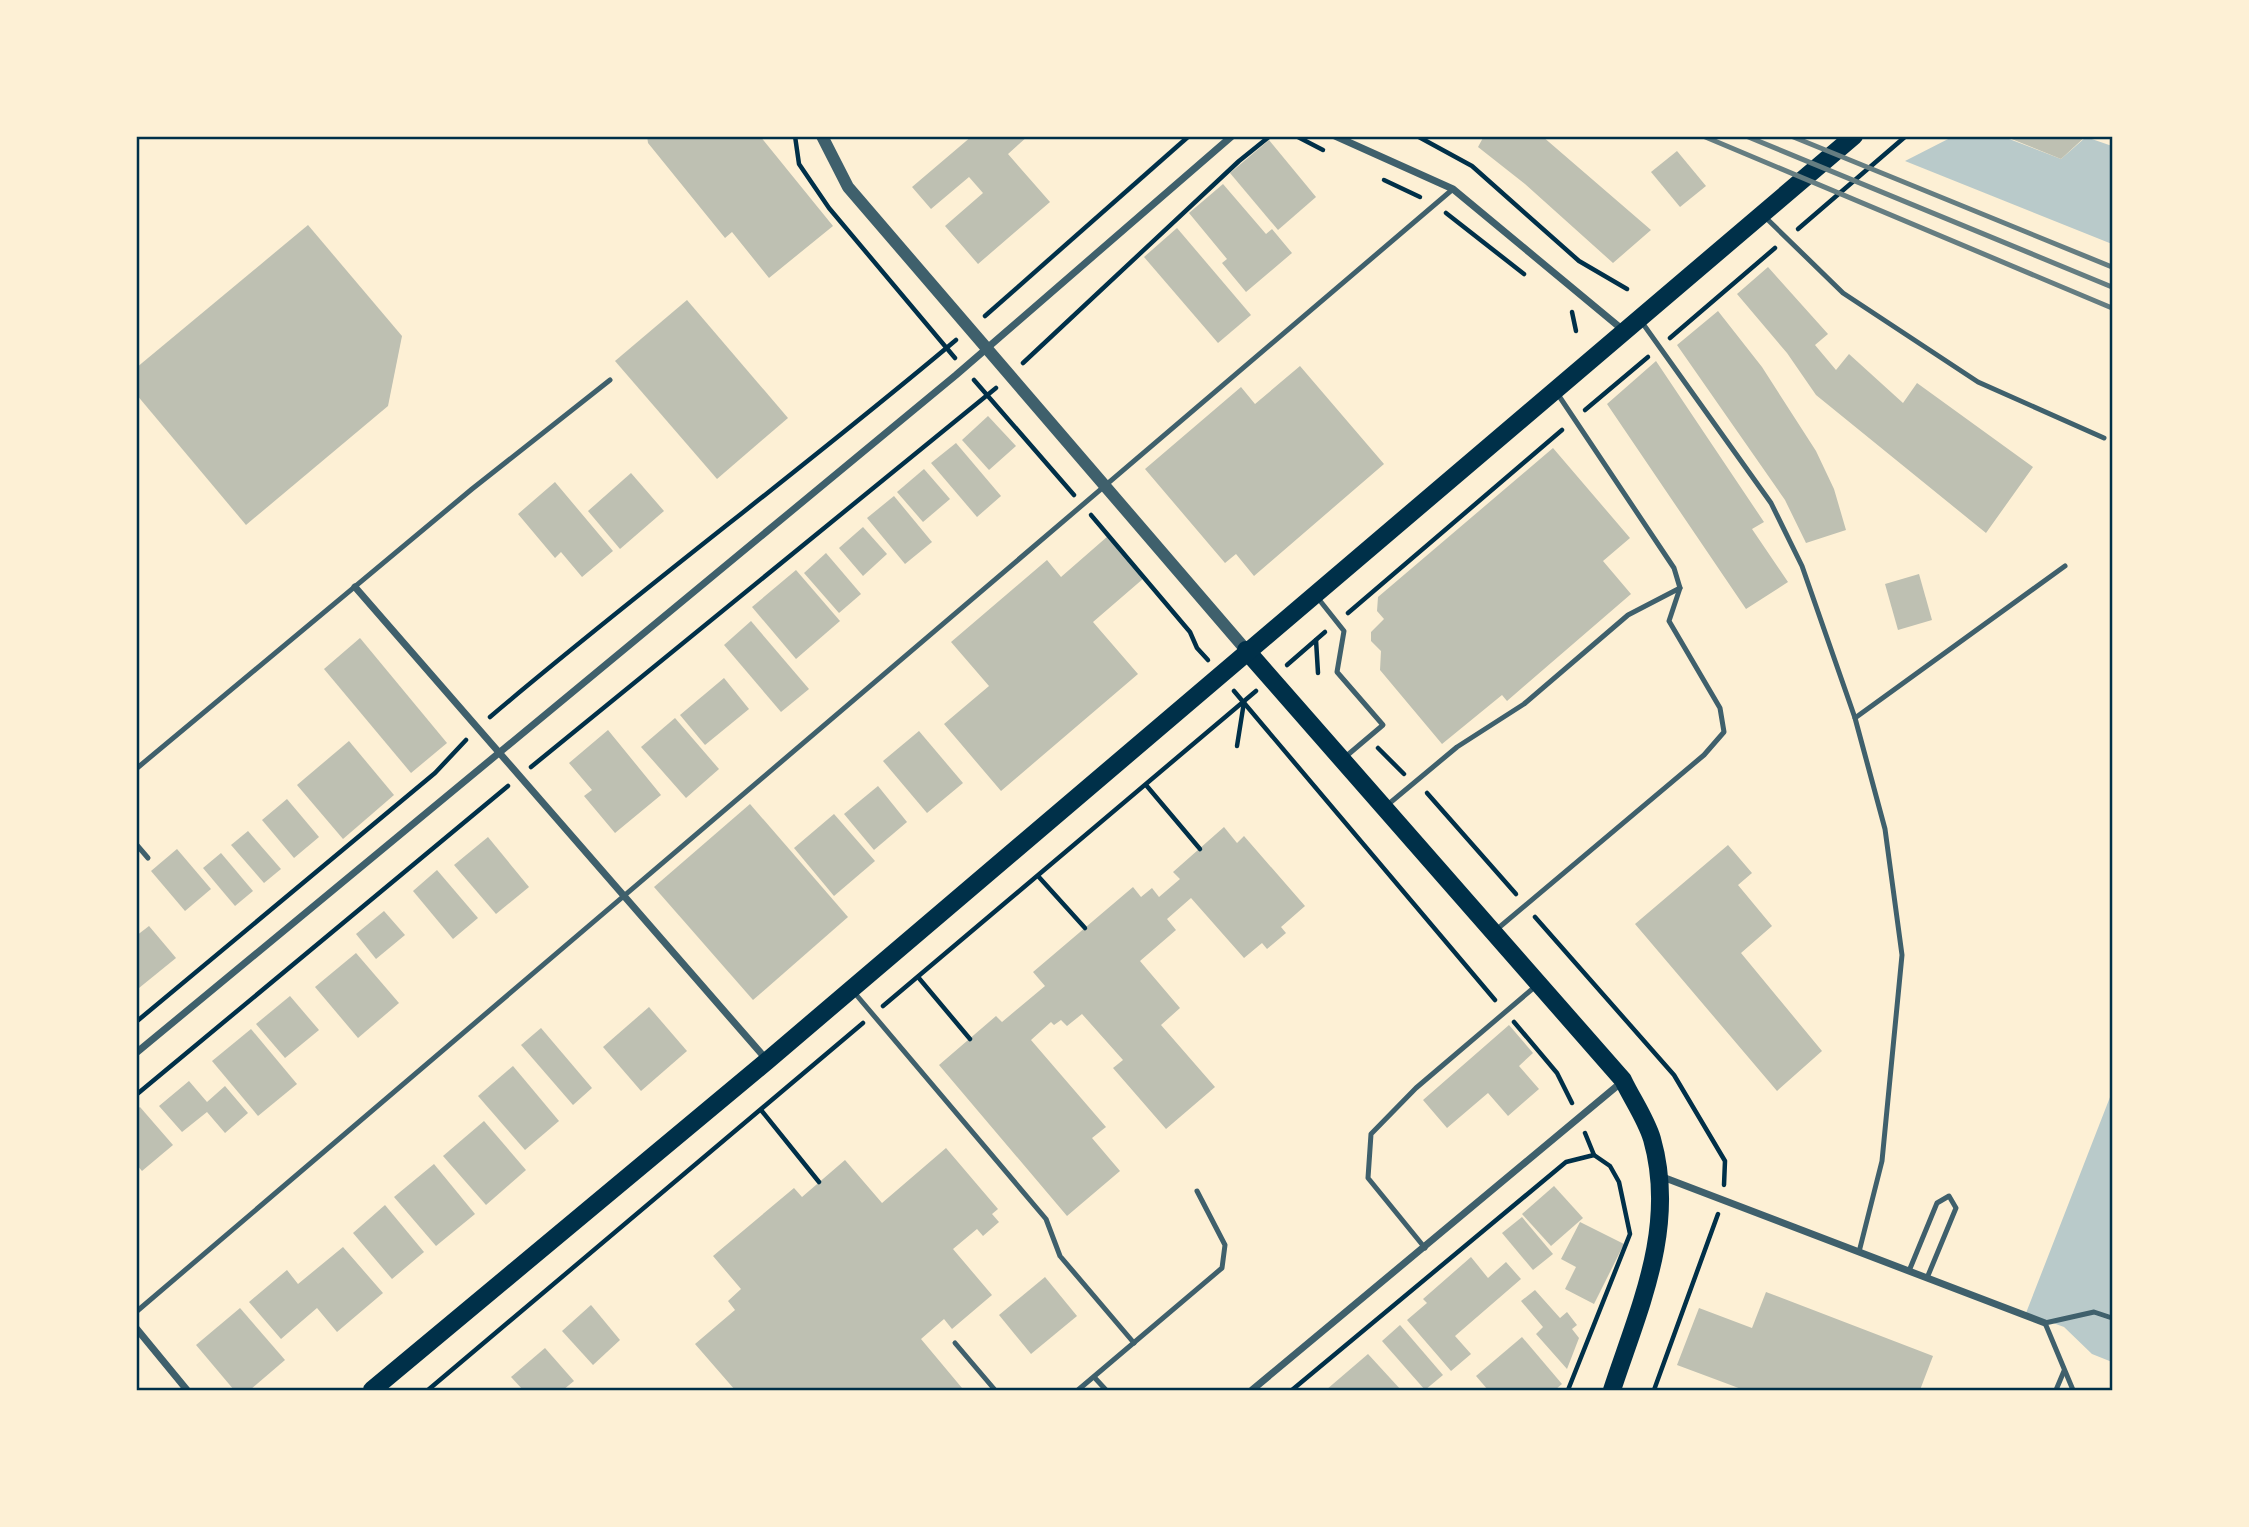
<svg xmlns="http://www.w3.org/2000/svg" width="2249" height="1527" font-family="'Playfair Display',serif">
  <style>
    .green { fill: #b9caca }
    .building { fill: #bec0b2 }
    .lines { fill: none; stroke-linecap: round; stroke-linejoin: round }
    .path { stroke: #003049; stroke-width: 4.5 }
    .service { stroke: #3f606c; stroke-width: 5 }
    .minor { stroke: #3f606c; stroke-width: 7 }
    .tertiary { stroke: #3f606c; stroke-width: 12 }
    .primary { stroke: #003049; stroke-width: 18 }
    .rail { stroke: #657d81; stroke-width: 5 }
    .neatline { fill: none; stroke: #003049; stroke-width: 2.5 }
  </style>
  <rect width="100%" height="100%" fill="#fdf0d5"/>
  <g class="green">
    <path d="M1952 137H2004L2061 159 2086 137 2112 146V244L1905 161Z"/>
    <path d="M2112 1092V1362L2092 1354 2064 1327 2026 1313Z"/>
  </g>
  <g class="building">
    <path d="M647 136H760L833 226 769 278 732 232 725 238 648 143Z"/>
    <path d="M972 136H1028L1008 154 1050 202 978 264 945 226 983 193 969 177 931 209 912 187Z"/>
    <path d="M1484 136H1542L1651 230 1613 263 1525 184 1478 147Z"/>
    <path d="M2004 136H2086L2061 159Z"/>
    <path d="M1269 140 1316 197 1278 230 1230 173Z"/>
    <path d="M1677 151 1706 186 1680 207 1651 172Z"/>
    <path d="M1223 184 1266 234 1272 229 1292 253 1246 292 1222 263 1227 259 1189 213Z"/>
    <path d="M308 225 402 336 388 406 246 525 136 394V368Z"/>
    <path d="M1177 228 1251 315 1218 343 1144 257Z"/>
    <path d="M1768 267 1828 334 1815 345 1836 370 1849 354 1903 403 1917 383 2033 467 1986 533 1816 395 1787 353 1737 294Z"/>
    <path d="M687 300 788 418 717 479 615 361Z"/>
    <path d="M1718 311 1762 367 1816 451 1834 489 1846 530 1806 543 1785 500 1677 345Z"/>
    <path d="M1656 361 1764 522 1752 529 1788 582 1746 609 1607 404Z"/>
    <path d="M1300 366 1384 464 1254 576 1236 554 1225 563 1145 469 1241 387 1255 404Z"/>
    <path d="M988 416 1016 446 989 470 962 440Z"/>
    <path d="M956 443 1001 496 977 517 931 463Z"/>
    <path d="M1553 448 1630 538 1603 561 1631 594 1507 701 1502 695 1442 744 1380 670 1381 651 1371 641V632L1384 619 1377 611 1378 597Z"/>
    <path d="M924 469 950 499 923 522 897 492Z"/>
    <path d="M631 473 664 511 620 549 588 511Z"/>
    <path d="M555 482 613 551 582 577 561 552 555 558 518 514Z"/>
    <path d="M894 496 932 542 905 564 867 518Z"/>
    <path d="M863 527 887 554 863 576 839 548Z"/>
    <path d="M1108 536 1144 578 1093 622 1138 674 1001 791 944 724 989 686 951 642 1047 560 1061 577Z"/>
    <path d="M826 553 861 594 839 613 804 573Z"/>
    <path d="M796 570 840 621 796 659 752 607Z"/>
    <path d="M1919 574 1932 620 1898 630 1885 584Z"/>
    <path d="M751 621 809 689 781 712 724 645Z"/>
    <path d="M360 638 447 743 411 773 324 669Z"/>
    <path d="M724 678 749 709 705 745 680 715Z"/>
    <path d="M675 718 719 769 686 798 641 747Z"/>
    <path d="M608 730 661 795 615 833 584 796 592 790 569 763Z"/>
    <path d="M919 731 963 783 927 813 883 761Z"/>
    <path d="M349 741 394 795 343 839 297 785Z"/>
    <path d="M878 786 907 822 874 850 844 814Z"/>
    <path d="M287 799 319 837 294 858 262 820Z"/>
    <path d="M750 804 848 917 753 1000 654 887Z"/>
    <path d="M834 814 875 861 834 896 794 848Z"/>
    <path d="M1224 827 1237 843 1244 836 1305 906 1281 927 1286 933 1267 949 1262 943 1244 958 1191 898 1167 919 1176 930 1140 961 1180 1008 1161 1025 1215 1087 1166 1129 1113 1068 1123 1060 1082 1014 1067 1026 1061 1020 1054 1025 1051 1022 1031 1040 1106 1127 1092 1138 1120 1171 1067 1216 939 1065 996 1016 1002 1022 1045 986 1033 972 1133 887 1141 897 1152 888 1159 897 1180 879 1173 872Z"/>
    <path d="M248 831 281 869 264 883 231 845Z"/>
    <path d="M488 837 529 887 496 914 454 865Z"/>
    <path d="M1728 845 1752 873 1738 885 1772 926 1741 953 1822 1051 1777 1091 1635 924Z"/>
    <path d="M177 849 211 889 185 911 151 871Z"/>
    <path d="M221 853 253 891 235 906 203 868Z"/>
    <path d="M437 870 478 918 453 939 413 891Z"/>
    <path d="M384 911 405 935 376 959 356 934Z"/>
    <path d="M149 926 176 958 139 988 136 984V936Z"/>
    <path d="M356 953 399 1003 358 1038 315 987Z"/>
    <path d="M290 996 319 1030 285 1058 256 1024Z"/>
    <path d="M649 1007 687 1051 641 1091 603 1047Z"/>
    <path d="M1509 1025 1533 1053 1519 1066 1539 1089 1508 1116 1488 1093 1447 1128 1423 1100Z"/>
    <path d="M541 1028 592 1088 573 1105 521 1045Z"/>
    <path d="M251 1029 297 1084 258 1116 212 1061Z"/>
    <path d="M513 1066 559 1121 525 1150 478 1096Z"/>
    <path d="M189 1081 207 1102 225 1086 248 1113 225 1133 207 1112 182 1132 159 1106Z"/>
    <path d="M140 1107 173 1145 142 1171 136 1164V1110Z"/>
    <path d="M484 1121 526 1170 486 1205 443 1156Z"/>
    <path d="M946 1148 998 1209 992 1214 999 1222 983 1236 977 1229 953 1249 992 1295 952 1329 944 1319 921 1339 962 1388 735 1390 695 1344 735 1310 728 1301 741 1289 713 1256 794 1188 802 1197 845 1160 882 1203Z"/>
    <path d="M434 1164 475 1214 436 1246 394 1197Z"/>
    <path d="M1554 1186 1583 1218 1551 1246 1522 1214Z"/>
    <path d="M385 1205 424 1252 392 1279 353 1233Z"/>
    <path d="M1522 1217 1553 1254 1533 1270 1502 1233Z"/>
    <path d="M1580 1222 1624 1244 1594 1304 1565 1289 1576 1267 1561 1259Z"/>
    <path d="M343 1247 383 1293 337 1332 317 1308 281 1339 249 1302 287 1270 298 1284Z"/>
    <path d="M1471 1257 1488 1278 1506 1262 1521 1279 1455 1336 1471 1354 1451 1371 1407 1320 1427 1303 1423 1299Z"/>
    <path d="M1045 1277 1077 1316 1031 1354 999 1315Z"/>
    <path d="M1535 1290 1560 1318 1567 1312 1577 1325 1572 1329 1579 1338 1567 1369 1536 1334 1543 1327 1521 1301Z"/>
    <path d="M1766 1292 1933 1356 1920 1390H1744L1677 1365 1699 1308 1752 1328Z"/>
    <path d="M591 1305 620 1340 593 1365 562 1331Z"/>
    <path d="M240 1308 285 1360 250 1390H234L196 1345Z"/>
    <path d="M1400 1325 1443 1375 1425 1390 1382 1341Z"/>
    <path d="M1522 1337 1562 1384 1555 1390H1488L1476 1376Z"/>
    <path d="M545 1348 574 1381 563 1390H523L511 1377Z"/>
    <path d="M1368 1354 1401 1390H1326Z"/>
  </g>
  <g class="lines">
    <g class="path">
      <path d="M795 136 799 164 829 208 955 358"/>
      <path d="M1296 136 1323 150"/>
      <path d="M1417 136 1472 166 1579 261 1627 289"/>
      <path d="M1384 180 1420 197"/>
      <path d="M1446 213 1524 274"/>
      <path d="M1798 229 1906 136"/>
      <path d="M1572 312 1576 331"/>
      <path d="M985 316 1189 136"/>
      <path d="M1670 338 1775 248"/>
      <path d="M1023 363 1239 161 1270 136"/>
      <path d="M974 380 1074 495"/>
      <path d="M1585 410 1648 357"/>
      <path d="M1091 515 1190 632 1197 648 1208 660"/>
      <path d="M1348 613 1562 430"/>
      <path d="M1316 640 1318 673"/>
      <path d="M1287 665 1325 632"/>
      <path d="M1234 691 1495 1000"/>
      <path d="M490 717C642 588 803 469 956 340"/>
      <path d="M1237 746 1244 702"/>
      <path d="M1378 748 1404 774"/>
      <path d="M531 767 996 388"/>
      <path d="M1146 785 1200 849"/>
      <path d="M1427 793 1516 894"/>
      <path d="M1038 876 1085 928"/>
      <path d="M1535 917 1674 1075 1725 1161 1724 1185"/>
      <path d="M918 977 970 1039"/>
      <path d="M883 1006 1256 691"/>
      <path d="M136 1022 435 773 466 740"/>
      <path d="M1514 1022 1557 1073 1572 1103"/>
      <path d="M136 1095 508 786"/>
      <path d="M761 1110 819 1182"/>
      <path d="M428 1390 863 1023"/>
      <path d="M1292 1390 1566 1162 1594 1155"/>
      <path d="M1568 1390 1630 1234 1619 1182 1610 1166 1594 1155 1585 1133"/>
      <path d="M1654 1390 1718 1214"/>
    </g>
    <g class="service">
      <path d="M1764 216 1843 293 1978 382 2104 438"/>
      <path d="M1641 321 1771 503 1802 566 1855 718"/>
      <path d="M1317 597 1344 631 1337 672 1383 725 1344 758"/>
      <path d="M136 769 472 489 610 380"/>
      <path d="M1385 807 1457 747 1524 704 1628 615 1680 588"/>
      <path d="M136 844 148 858"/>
      <path d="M1496 930 1704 755 1724 732 1720 708 1669 621 1680 588 1674 568 1557 393"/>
      <path d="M853 991 1046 1219 1060 1256 1134 1343"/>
      <path d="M1425 1248 1368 1178 1371 1134 1416 1088 1537 985"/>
      <path d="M1859 1252 1882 1161 1902 955 1885 829 1855 718 2065 566"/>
      <path d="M1909 1271 1937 1203 1949 1196 1956 1208 1927 1278"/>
      <path d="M136 1312 1453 189"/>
      <path d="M955 1343 995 1390"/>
      <path d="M1094 1377 1106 1390"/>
      <path d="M1078 1390 1222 1268 1225 1245 1197 1191"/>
      <path d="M2056 1390 2064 1371"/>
      <path d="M2073 1390 2045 1323 2094 1312 2112 1318"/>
    </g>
    <g class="minor">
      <path d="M1335 136 1453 189 1623 330"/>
      <path d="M355 587 766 1059"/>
      <path d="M136 1053 956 375 1232 136"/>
      <path d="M1660 1176 2045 1323"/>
      <path d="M136 1328 187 1390"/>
      <path d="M1252 1390 1623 1081"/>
    </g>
    <path class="tertiary" d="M822 136 848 187 1246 650"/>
    <g class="primary">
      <path d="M1246 650 1623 1080C1632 1099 1646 1119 1652 1139 1677 1227 1639 1308 1612 1390"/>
      <path d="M372 1390 767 1061 1854 136"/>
    </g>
    <g class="rail">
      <path d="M1703 136 2112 308"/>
      <path d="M1746 136 2112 287"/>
      <path d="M1791 136 2112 267"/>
    </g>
  </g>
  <rect width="2249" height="1527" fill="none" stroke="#fdf0d5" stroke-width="276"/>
  <rect x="138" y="138" width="1973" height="1251" class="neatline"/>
</svg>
